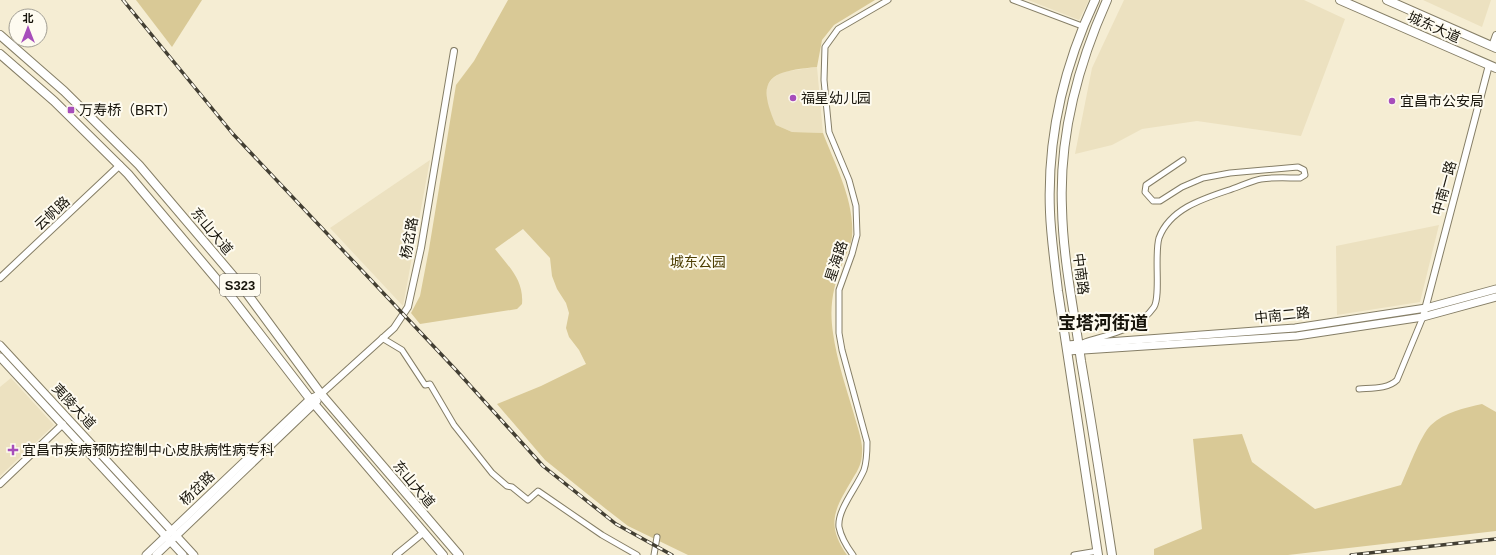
<svg xmlns="http://www.w3.org/2000/svg" width="1496" height="555" font-family="Helvetica,'Noto Sans SC',sans-serif">
  <style>
    .built { fill: #ece1c0 }
    .green { fill: #d9c996 }
    .lines { fill: none; stroke-linecap: round; stroke-linejoin: round }
    .minor-casing { stroke: #857e66; stroke-width: 7 }
    .tertiary-casing { stroke: #857e66; stroke-width: 8 }
    .secondary-casing { stroke: #857e66; stroke-width: 9 }
    .primary-casing { stroke: #857e66; stroke-width: 10 }
    .minor { stroke: #fff; stroke-width: 5 }
    .tertiary { stroke: #fff; stroke-width: 6 }
    .secondary { stroke: #fff; stroke-width: 7 }
    .primary { stroke: #fff; stroke-width: 8 }
    .rail-casing { stroke: #433f33; stroke-width: 3.5 }
    .rail { stroke: #fefbf0; stroke-width: 2; stroke-dasharray: 6; stroke-linecap: butt }
    .poi-dot { fill: #a74ebb; stroke: #fefbf0; stroke-width: 1.5 }
    .labels { text-anchor: middle; dominant-baseline: central; stroke-width: 4; stroke-linejoin: round; paint-order: stroke }
    .shield { fill: #fefbf0; stroke: #5c5950; stroke-width: 1 }
    .shield-label { font-size: 13px; font-weight: bold; fill: #17140b }
    .street-label { font-size: 14px; fill: #17140b; stroke: #fefbf0 }
    .poi-label { font-size: 14px; fill: #17140b; stroke: #fefbf0; text-anchor: start }
    .park-label { font-size: 14px; fill: #4d3e04; stroke: #fefbf0 }
    .district-label { font-size: 18px; font-weight: bold; fill: #17140b; stroke: #fefbf0 }
  </style>
  <rect width="100%" height="100%" fill="#f5edd3"/>
  <g class="built">
    <path d="M1028 0H1089L1079 20Z"/>
    <path d="M1124 0H1304L1345 19 1301 136 1197 121 1142 129 1112 145 1075 154 1092 68Z"/>
    <path d="M1423 0H1491L1482 27Z"/>
    <path d="M817 67 823 133 792 132 776 125 767 105V86L772 79 781 72Z"/>
    <path d="M430 160 403 306 330 228Z"/>
    <path d="M1439 225 1420 302 1337 315 1336 246Z"/>
    <path d="M11 378 54 425 0 476V387Z"/>
  </g>
  <g class="green">
    <path d="M136 0H202L172 47Z"/>
    <path d="M508 0H875L834 25 822 40 817 67C772 71 754 77 776 125L792 132 823 133C835 165 855 201 852 237 851 245 846 254 843 262 833 287 829 306 833 333 837 362 847 390 855 418 858 429 863 442 862 453 862 463 858 470 853 478 835 509 825 523 847 555H688L628 526 606 509 545 460 497 404 541 386 586 364 579 350 569 337 566 328 569 313 566 303 557 289 552 276 550 258 523 229 495 249C509 267 524 280 522 304L517 309 420 324 411 313 420 296 429 249 456 85 474 61Z"/>
    <path d="M1482 404 1496 412V531L1288 555H1154V549L1202 529 1193 439 1242 434 1252 462 1315 509 1401 485C1408 470 1420 436 1431 425 1445 412 1464 408 1482 404Z"/>
  </g>
  <g class="lines">
    <defs>
      <g id="minor">
        <path d="M1013 0 1082 26"/>
        <path d="M382 338 402 350 425 385 430 384 454 425 492 473 507 486 512 487 528 500 538 491 602 535 637 555"/>
        <path d="M1085 342C1110 334 1138 330 1154 307 1161 296 1154 255 1159 238 1170 208 1205 198 1232 189 1241 186 1251 181 1261 179 1273 177 1287 178 1300 178L1305 175 1304 170 1298 167 1230 173 1203 178 1182 187 1160 201H1153L1145 192 1146 185 1183 160"/>
        <path d="M1359 389C1372 388 1388 389 1397 380L1423 317"/>
        <path d="M654 555 657 537"/>
        <path d="M853 555C847 547 841 537 839 527 837 510 857 487 864 470 867 461 867 452 867 442L842 350 839 333V290L852 254 857 235 856 206 849 180 829 132 824 80 825 47 838 29 888 0"/>
        <path d="M1074 555 1098 551"/>
      </g>
      <g id="tertiary">
        <path d="M1492 46 1496 35"/>
        <path d="M0 278 120 165"/>
        <path d="M1423 317 1489 65"/>
        <path d="M321 394 394 328 408 307 421 248 454 51"/>
        <path d="M0 484 63 424"/>
        <path d="M396 555 423 533"/>
      </g>
      <g id="secondary">
        <path d="M0 345 194 555"/>
        <path d="M1067 345 1295 328 1426 308 1496 289"/>
        <path d="M1068 351 1297 336 1423 317 1496 297"/>
        <path d="M0 357 183 555"/>
        <path d="M146 555 310 399 321 394"/>
        <path d="M156 555 317 401"/>
      </g>
      <g id="primary">
        <path d="M1095 0C1064 66 1047 139 1050 212 1051 238 1055 265 1058 291L1098 555"/>
        <path d="M1107 0C1078 65 1059 136 1062 208 1063 259 1074 310 1081 361 1092 425 1102 490 1112 555"/>
        <path d="M1340 0 1496 68"/>
        <path d="M1387 0 1496 48"/>
        <path d="M0 35 64 91 139 165 240 284 321 394 459 555"/>
        <path d="M0 54 54 101 128 174 229 294 310 399 443 555"/>
      </g>
    </defs>
    <use href="#minor" class="minor-casing"/>
    <use href="#tertiary" class="tertiary-casing"/>
    <use href="#secondary" class="secondary-casing"/>
    <use href="#primary" class="primary-casing"/>
    <use href="#minor" class="minor"/>
    <use href="#tertiary" class="tertiary"/>
    <use href="#secondary" class="secondary"/>
    <use href="#primary" class="primary"/>
    <defs>
      <g id="rail">
        <path d="M123 0 233 134 456 370 543 466 616 524 672 555"/>
        <path d="M1351 555 1496 539"/>
      </g>
    </defs>
    <use href="#rail" class="rail-casing"/>
    <use href="#rail" class="rail"/>
  </g>
  <g class="poi-dot">
    <circle cx="793" cy="98" r="4"/>
    <circle cx="1392" cy="101" r="4"/>
    <rect x="67" y="106" width="8" height="8" rx="2"/>
    <path d="M11 444h4v4h4v4h-4v4h-4v-4h-4v-4h4z"/>
  </g>
  <g class="labels">
    <rect class="shield" x="220" y="274" width="40" height="22" rx="3"/>
    <g class="shield-label">
      <text x="240" y="285">S323</text>
    </g>
    <g class="street-label">
      <text transform="translate(1434 27) rotate(24)">城东大道</text>
      <text transform="translate(1444 188) rotate(-75)">中南一路</text>
      <text transform="translate(52 213) rotate(-43)">云帆路</text>
      <text transform="translate(212 231) rotate(50)">东山大道</text>
      <text transform="translate(409 238) rotate(-80)">杨岔路</text>
      <text transform="translate(836 261) rotate(-72)">星海路</text>
      <text transform="translate(1081 274) rotate(83)">中南路</text>
      <text transform="translate(1282 315) rotate(-6)">中南二路</text>
      <text transform="translate(74 406) rotate(47)">夷陵大道</text>
      <text transform="translate(414 484) rotate(50)">东山大道</text>
      <text transform="translate(197 488) rotate(-44)">杨岔路</text>
    </g>
    <g class="poi-label">
      <text x="801" y="98">福星幼儿园</text>
      <text x="1400" y="101">宜昌市公安局</text>
      <text x="79" y="110">万寿桥（BRT）</text>
      <text x="22" y="450">宜昌市疾病预防控制中心皮肤病性病专科</text>
    </g>
    <g class="park-label">
      <text x="698" y="262">城东公园</text>
    </g>
    <g class="district-label">
      <text x="1103" y="323">宝塔河街道</text>
    </g>
  </g>
  <g transform="translate(28 28)"><circle r="19" fill="#fefbf0" stroke="#a29f94"/>
  <path d="M0-3L7 15L0 10L-7 15Z" fill="#a74ebb"/>
  <text y="-6" font-size="11" font-weight="bold" text-anchor="middle" fill="#17140b">北</text>
  </g>
</svg>
